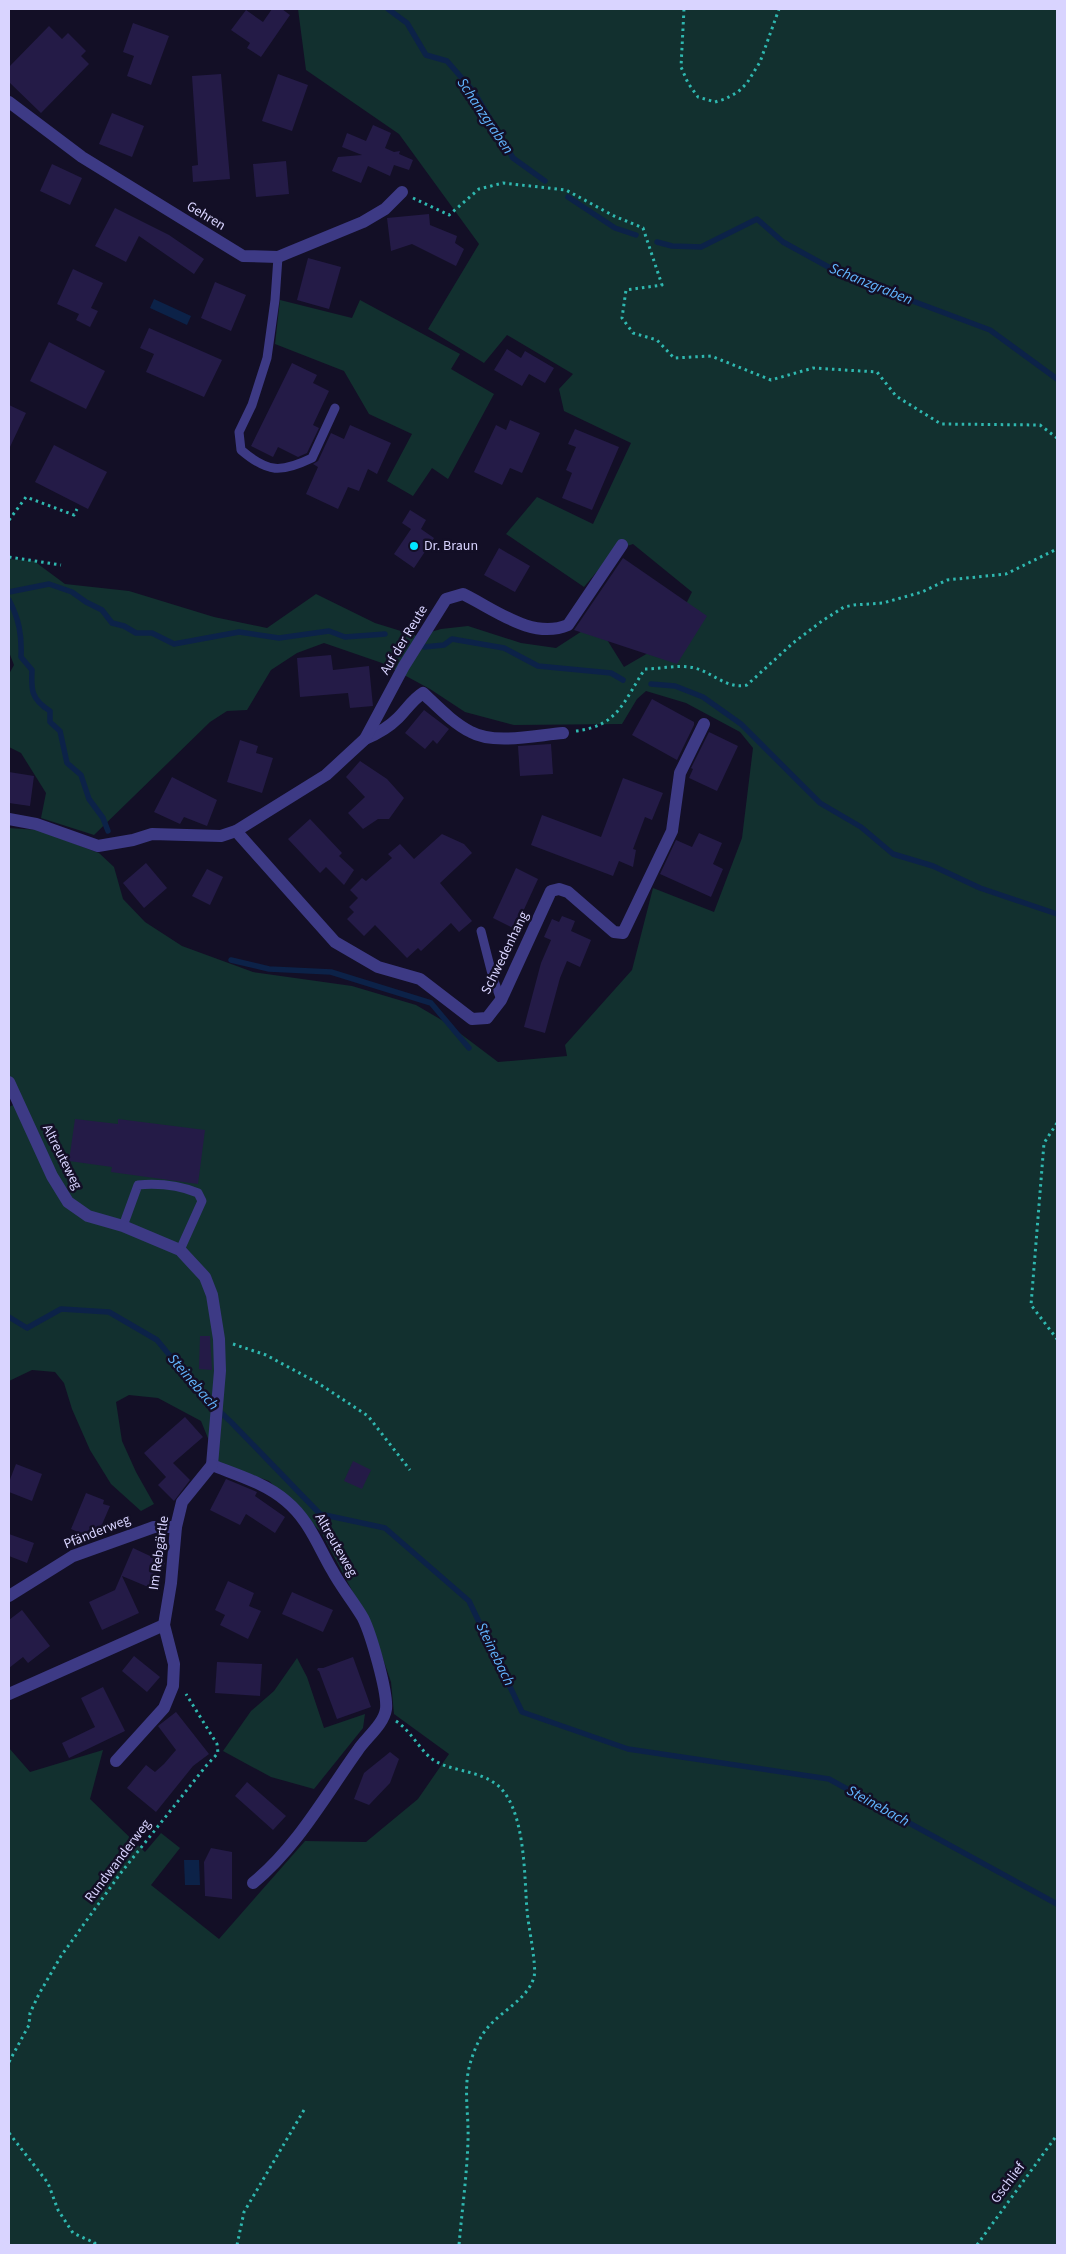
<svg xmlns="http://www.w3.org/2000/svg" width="1066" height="2254" font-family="'Source Sans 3',sans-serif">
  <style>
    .green { fill: #12302f }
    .water { fill: #0c2248 }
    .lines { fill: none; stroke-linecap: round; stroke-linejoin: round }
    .stream { stroke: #0c2248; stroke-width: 5.5 }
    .building { fill: #241b47 }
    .path { stroke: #2fb8b0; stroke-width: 3; stroke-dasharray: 2.5 4; stroke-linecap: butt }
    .lane { stroke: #3d3a85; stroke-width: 9 }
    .street { stroke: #3d3a85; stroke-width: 12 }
    .poi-dot { fill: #00e5ff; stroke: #130f26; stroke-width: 2 }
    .labels { text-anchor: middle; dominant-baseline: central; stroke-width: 5; stroke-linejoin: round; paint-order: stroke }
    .street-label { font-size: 14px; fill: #d9d4ff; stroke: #130f26 }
    .poi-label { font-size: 14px; fill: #d9d4ff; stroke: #130f26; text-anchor: start }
    .water-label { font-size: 15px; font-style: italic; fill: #62b6ff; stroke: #130f26 }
  </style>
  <rect width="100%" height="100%" fill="#130f26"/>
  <g class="green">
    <path d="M298 9H1057V2245H9V1748L30 1772 103 1750 90 1799 145 1852 161 1833 180 1848 151 1885 219 1939 305 1841 366 1842 418 1799 449 1754 394 1714 391 1682 373 1630 321 1532 269 1481 218 1463 201 1421 158 1398 129 1395 116 1402 122 1441 136 1472 154 1504 141 1511 111 1484 90 1450 72 1409 64 1383 55 1372 32 1370 9 1381V1107L15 1104 9 1089V828L38 830 99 853 114 867 123 899 145 922 182 946 253 972 352 986 416 1005 445 1022 498 1062 567 1056 565 1045 632 970 653 888 714 912 742 838 753 748 740 732 686 703 646 691 637 699 622 724 514 725 465 712 430 689 382 663 324 643 297 653 271 670 247 710 227 711 210 722 94 835 41 818 46 793 21 753 9 747V674L14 665 9 652V559L34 561 65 584 129 591 214 617 267 628 316 594 375 623 417 636 441 629 468 626 521 643 556 648 596 622 624 667 667 642 692 592 633 544 615 550 584 587 506 534 537 497 593 524 631 443 564 411 559 389 573 374 507 335 484 363 428 329 479 244 399 134 306 70Z"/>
    <path d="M280 300 352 318 360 300 460 354 451 369 494 394 448 479 432 468 413 496 387 481 412 434 369 414 344 371 275 344Z"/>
    <path d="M297 1658 307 1677 324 1728 365 1714 363 1728 314 1789 271 1777 223 1751 251 1711 274 1691Z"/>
  </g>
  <g class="water">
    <path d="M154 299 191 316 187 325 150 308Z"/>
    <path d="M184 1860H199L200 1885H185Z"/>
  </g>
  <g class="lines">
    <g class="stream">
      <path d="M388 9 407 23 426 55 447 61 474 92 513 158 545 181"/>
      <path d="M568 197 615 228 636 235"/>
      <path d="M657 242 672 246 701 247 757 219 783 242 843 275 990 330 1057 379"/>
      <path d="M9 592 49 584 72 592 86 602 102 610 112 623 124 626 136 633H152L174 644 239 632 279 638 329 631 345 637 385 634"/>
      <path d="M9 600C19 619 22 635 21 657L32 670C31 690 31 699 50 711V722L60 731 67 763 81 775 89 799 103 818 108 831"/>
      <path d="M424 647 444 645 452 639 504 648 538 666 611 673 623 680"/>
      <path d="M651 684 675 686 703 697 741 724 820 803 861 827 893 854 933 866 980 888 1057 914"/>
      <path d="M231 960 269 969 331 972 431 1003 469 1048"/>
      <path d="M9 1317 27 1328 61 1309 109 1312 157 1340 203 1396 231 1422 320 1514 385 1528 469 1601 522 1712 628 1749 829 1779 1057 1904"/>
    </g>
  </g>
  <g class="building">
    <path d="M272 9H282L290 15 261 57 247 48 250 43 231 30 246 10 263 22Z"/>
    <path d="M133 23 169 36 151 85 127 76 134 56 123 52Z"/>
    <path d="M49 26 62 39 68 33 86 51 81 56 89 64 41 113 9 82V67Z"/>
    <path d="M221 74 230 179 193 182 192 166 198 165 192 76Z"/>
    <path d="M278 74 308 85 292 131 262 121Z"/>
    <path d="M112 113 144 126 132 157 99 144Z"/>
    <path d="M373 125 391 133 385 148 394 152 400 151 399 154 413 160 409 170 394 165 390 176 368 166 361 183 332 171 338 157 362 155 342 147 347 133 366 141Z"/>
    <path d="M286 161 289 194 256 197 253 164Z"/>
    <path d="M52 164 82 178 70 205 40 191Z"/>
    <path d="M115 208 169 235 204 259 194 274 139 236 126 262 95 246Z"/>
    <path d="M429 214 430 225 457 236 455 243 464 249 456 266 412 244 391 251 387 218Z"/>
    <path d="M308 258 341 267 329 309 297 300Z"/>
    <path d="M73 269 103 283 91 308 98 311 90 327 76 320 79 314 57 304Z"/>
    <path d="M215 282 246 295 231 331 201 318Z"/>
    <path d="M149 328 222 360 204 397 146 372 154 354 140 348Z"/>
    <path d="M49 342 105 371 86 409 30 381Z"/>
    <path d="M507 349 521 358 525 351 554 368 545 383 529 374 522 386 494 370Z"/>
    <path d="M292 363 317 375 313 383 329 391 313 425 319 428 307 453 298 457 278 447 273 457 251 446Z"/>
    <path d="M9 405 26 413 9 449Z"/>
    <path d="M510 420 540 433 522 473 510 468 502 485 474 472 496 425 506 430Z"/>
    <path d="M350 425 391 443 377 474 368 469 359 491 348 487 338 509 306 494 318 467 313 464 318 461 331 433 344 439Z"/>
    <path d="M575 429 619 447 592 510 562 498 572 473 566 470 576 447 568 444Z"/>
    <path d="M54 445 107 472 88 509 35 482Z"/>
    <path d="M410 510 426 520 421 529 434 538 414 568 394 554 411 529 402 523Z"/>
    <path d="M499 548 530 566 515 592 484 575Z"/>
    <path d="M623 558 707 616 677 664 574 630Z"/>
    <path d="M331 655 333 670 369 666 373 706 350 708 348 693 300 697 297 658Z"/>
    <path d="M652 699 694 722V725L677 760 632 735Z"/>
    <path d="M424 710 449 729 437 744 433 740 425 749 405 733Z"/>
    <path d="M709 732 738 746 717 791 689 778 693 769 691 768Z"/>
    <path d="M240 740 258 746 256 753 273 758 262 793 227 782Z"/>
    <path d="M551 744 553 774 520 776 518 746Z"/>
    <path d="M360 761 387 779 404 798 389 819H378L363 829 348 813 365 797 346 777Z"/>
    <path d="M9 772 34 776 30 806 9 803Z"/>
    <path d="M172 777 217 800 207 826 184 817 180 824 154 812Z"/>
    <path d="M623 778 663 793 652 820 645 817 633 849 636 850 633 867 619 861 613 876 531 845 542 815 601 837Z"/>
    <path d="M310 819 342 853 339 856 354 870 344 885 326 867 320 873 288 839Z"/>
    <path d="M699 833 722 843 713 864 723 869 711 897 660 874 676 840 692 847Z"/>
    <path d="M442 834 464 844 472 853 440 883 472 921 459 932 451 923 421 951 418 948 407 958 375 925 364 936 347 919 354 912 349 907 358 898 350 890 362 878 366 881 392 858 388 854 400 844 414 859Z"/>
    <path d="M146 863 167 888 144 908 123 883Z"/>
    <path d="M516 868 538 879 515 929 493 918Z"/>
    <path d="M207 869 223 877 210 905 192 896Z"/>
    <path d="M562 916 575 921 571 931 591 940 580 967 567 961 560 978 545 1033 524 1027 541 963 551 940 544 937 552 919 559 922Z"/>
    <path d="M75 1119 118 1124V1119L205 1130 198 1184 111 1172 112 1167 69 1161Z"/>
    <path d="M200 1336H210L212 1370 199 1369Z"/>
    <path d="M185 1417 203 1437 173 1463 190 1480 174 1501 158 1485 166 1477 144 1453Z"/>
    <path d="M353 1461 371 1470 362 1489 344 1481Z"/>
    <path d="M16 1464 42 1474 32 1501 9 1492V1482Z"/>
    <path d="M226 1479 257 1492 255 1496 285 1517 275 1533 246 1514 240 1525 210 1510Z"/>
    <path d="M86 1493 104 1500 103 1504 110 1506 97 1536 91 1533 90 1537 71 1529Z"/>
    <path d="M9 1534 34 1543 27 1563 9 1556Z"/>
    <path d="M133 1548 165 1563 153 1589 122 1576 139 1613 102 1630 89 1602 115 1590Z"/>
    <path d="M228 1581 254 1593 249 1606 261 1611 248 1639 220 1625 225 1615 215 1610Z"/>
    <path d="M292 1592 333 1610 323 1632 282 1614Z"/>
    <path d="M22 1610 50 1646 28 1663 23 1657 9 1668V1620Z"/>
    <path d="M134 1656 160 1677 147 1692 122 1671Z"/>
    <path d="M353 1657 371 1707 337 1719 319 1671 317 1670 318 1668H323Z"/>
    <path d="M217 1662 262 1664 260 1696 215 1693Z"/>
    <path d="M103 1687 125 1731 69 1758 62 1743 95 1727 81 1698Z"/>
    <path d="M176 1712 209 1754 193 1766 156 1812 127 1788 146 1765 155 1772 164 1764 176 1750 158 1726Z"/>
    <path d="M390 1752 399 1759 390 1783 369 1805 354 1799 364 1773Z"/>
    <path d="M247 1782 286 1816 273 1830 235 1796Z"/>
    <path d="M211 1848 232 1852V1899L205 1896 204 1862Z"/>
  </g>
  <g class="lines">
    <g class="path">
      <path d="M684 9 681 67 688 83 698 97 715 102 725 99 738 92 747 83 760 62 779 9"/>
      <path d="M413 198 449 215 479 189 503 183 566 190 614 216 643 228 662 285 626 290 622 318 633 333 657 340 674 358 711 356 771 380 813 368 877 372 896 396 941 424 1040 425 1057 438"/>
      <path d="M9 520 26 497 74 515 77 509"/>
      <path d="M9 557 61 565"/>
      <path d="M576 731C619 726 624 700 645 669 659 669 675 665 689 667 710 669 725 690 747 685L793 643 822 621 844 607 854 605 883 603 922 592 947 580 1006 574 1057 549"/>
      <path d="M1057 1123 1044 1143 1031 1305 1057 1339"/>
      <path d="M233 1344 266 1355 318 1383 368 1416 410 1470"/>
      <path d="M396 1721C412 1732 419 1749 432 1759 449 1771 475 1770 493 1782 526 1802 524 1875 527 1910 528 1925 537 1966 534 1977 528 1998 505 2009 491 2024 480 2035 474 2050 470 2064 463 2088 469 2115 468 2140 467 2175 462 2210 459 2245"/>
      <path d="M9 2062 29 2025 30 2013 39 1994 61 1956 120 1874 206 1766 218 1753 217 1744 186 1694"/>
      <path d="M9 2133 48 2183 58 2210 73 2233 95 2243 94 2245"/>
      <path d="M237 2245 244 2212 304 2110"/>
      <path d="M977 2245 1057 2135"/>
    </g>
    <g class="lane">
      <path d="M278 257 275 300 267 358 252 405 239 432 241 450C268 473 281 473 312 458L335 408"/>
      <path d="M481 931 493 978 501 1000"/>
      <path d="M123 1226 138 1185C160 1183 178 1185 198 1193L202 1201 180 1250"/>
    </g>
    <g class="street">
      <path d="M9 102 82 157 243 256 278 257 290 252 363 222 385 209 402 192"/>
      <path d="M365 739C377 734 388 728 398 718 407 709 413 699 423 693 438 707 453 723 471 732 494 745 537 735 563 733"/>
      <path d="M9 819 36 824 98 846 133 840 152 834 221 836 236 831 326 775 365 739 404 666 446 599 463 594C496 610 532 640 568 625L622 545"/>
      <path d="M236 831 335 942 378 967 420 979 472 1019 487 1018 501 1000 551 891 559 889 568 892 614 932 623 933 672 831 680 773 704 724"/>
      <path d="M9 1082 52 1176 68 1202 88 1216 123 1226 180 1250 205 1277 212 1295 219 1339 220 1371 212 1465C237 1475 265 1483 286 1501 309 1520 318 1546 332 1570 341 1587 353 1601 363 1618 371 1634 388 1693 386 1709 384 1724 366 1738 358 1750 325 1796 297 1847 253 1883"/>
      <path d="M9 1596 73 1556 154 1527H176"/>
      <path d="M9 1694 164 1625"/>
      <path d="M116 1761 164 1708 173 1686 174 1664 164 1625 171 1583 176 1527 182 1502 212 1465"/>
    </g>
  </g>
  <circle class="poi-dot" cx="414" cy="546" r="5"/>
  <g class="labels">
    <g class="street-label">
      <text transform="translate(206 216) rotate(31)">Gehren</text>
      <text transform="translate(404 640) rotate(-59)">Auf der Reute</text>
      <text transform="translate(505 953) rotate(-64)">Schwedenhang</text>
      <text transform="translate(62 1157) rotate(63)">Altreuteweg</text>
      <text transform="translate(97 1532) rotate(-22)">Pfänderweg</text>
      <text transform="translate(336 1545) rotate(60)">Altreuteweg</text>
      <text transform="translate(159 1553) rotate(-82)">Im Rebgärtle</text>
      <text transform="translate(118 1861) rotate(-53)">Rundwanderweg</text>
      <text transform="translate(1008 2183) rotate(-53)">Gschlief</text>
    </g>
    <g class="poi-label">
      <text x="424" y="546">Dr. Braun</text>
    </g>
    <g class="water-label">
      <text transform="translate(485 116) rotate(56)">Schanzgraben</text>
      <text transform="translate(871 284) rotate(22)">Schanzgraben</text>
      <text transform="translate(193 1382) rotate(49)">Steinebach</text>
      <text transform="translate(495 1654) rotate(64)">Steinebach</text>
      <text transform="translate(878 1806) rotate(29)">Steinebach</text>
    </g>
  </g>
  <rect width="1066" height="2254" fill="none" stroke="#d9d4ff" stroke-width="20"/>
</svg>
